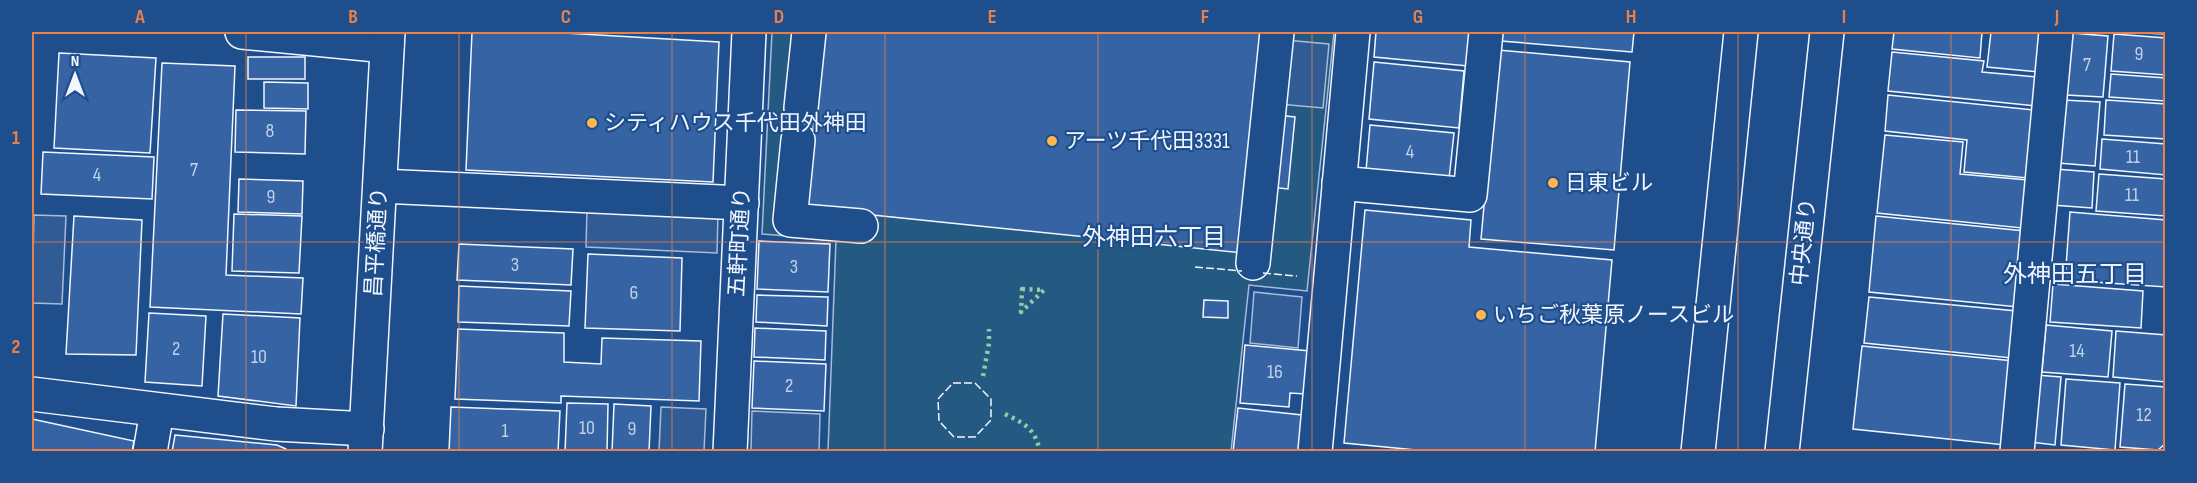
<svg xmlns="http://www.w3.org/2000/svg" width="2197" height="483" font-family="'Sofia Sans Condensed','Noto Sans JP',sans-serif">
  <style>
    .green { fill: #245a82; stroke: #a8bbd7; stroke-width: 1.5 }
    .parking { fill: #305b95; stroke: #a8bbd7; stroke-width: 1.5 }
    .building { fill: #3563a3; stroke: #f2f6ff; stroke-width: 1.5 }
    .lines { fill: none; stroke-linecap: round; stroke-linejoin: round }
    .minor-casing { stroke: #f2f6ff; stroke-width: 36 }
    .major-casing { stroke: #f2f6ff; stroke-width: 36 }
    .minor { stroke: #1f4e8c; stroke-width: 33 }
    .major { stroke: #1f4e8c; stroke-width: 33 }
    .hedge { stroke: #97c8a6; stroke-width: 4.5; stroke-dasharray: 3 4.5; stroke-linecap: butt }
    .fence { stroke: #f2f6ff; stroke-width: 1.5; stroke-dasharray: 8 3; stroke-linecap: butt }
    .grid { fill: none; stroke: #ea8049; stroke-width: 1.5; stroke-opacity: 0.55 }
    .poi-dot { fill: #ffb74d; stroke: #1f4e8c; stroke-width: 2 }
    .labels { text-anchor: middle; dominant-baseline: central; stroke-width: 4.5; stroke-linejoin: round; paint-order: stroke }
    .number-label { font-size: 20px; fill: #c3d1e8 }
    .poi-label { font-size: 22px; fill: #f2f6ff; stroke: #1f4e8c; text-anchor: start }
    .street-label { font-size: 22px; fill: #f2f6ff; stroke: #1f4e8c }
    .neighbourhood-label { font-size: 24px; fill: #f2f6ff; stroke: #1f4e8c }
    .neatline { fill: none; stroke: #ea8049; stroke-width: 2 }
    .grid-label { font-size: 20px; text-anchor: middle; font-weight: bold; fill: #ea8049 }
  </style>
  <rect width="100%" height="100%" fill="#1f4e8c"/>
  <path class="green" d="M772 32H1334L1307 291 1249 285 1231 451H828L836 240 762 234Z"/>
  <g class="parking">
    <path d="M1285 40 1329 44 1323 108 1279 104Z"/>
    <path d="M587 209 718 214 717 253 586 247Z"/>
    <path d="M34 215 66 216 62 304 32 303Z"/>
    <path d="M1254 292 1302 297 1298 348 1250 343Z"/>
    <path d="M661 407 706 409 704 451H659Z"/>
    <path d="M752 411 820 414 819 451H751Z"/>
  </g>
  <g class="building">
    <path d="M472 32H547L719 42 713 182 466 170Z"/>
    <path d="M823 32H1266L1258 113 1295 117 1288 189 1251 185 1243 253 805 208Z"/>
    <path d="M1376 32H1472L1468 66 1374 57Z"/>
    <path d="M1502 32H1634L1632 52 1501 41Z"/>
    <path d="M1894 32H1982L1980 58 1892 49Z"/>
    <path d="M1991 32H2043L2039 72 1987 67Z"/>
    <path d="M2142 32H2166V34L2142 33Z"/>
    <path d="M2071 33 2108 36 2103 97 2066 95Z"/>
    <path d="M2114 34 2166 38V75L2111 71Z"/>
    <path d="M1498 50 1630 62 1614 250 1481 239Z"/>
    <path d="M1892 52 1984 61 1982 72 2038 77 2036 106 1888 91Z"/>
    <path d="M59 53 156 58 150 153 54 148Z"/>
    <rect x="248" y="57" width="57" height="22"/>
    <path d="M1374 62 1464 71 1459 128 1369 119Z"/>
    <path d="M162 63 235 66 226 275 303 278 301 314 150 307Z"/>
    <path d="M2111 74 2166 78V101L2109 97Z"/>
    <path d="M264 82 308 83V109L264 108Z"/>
    <path d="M1888 95 2034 110 2028 178 1964 172 1967 140 1885 131Z"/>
    <path d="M2063 100 2100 102 2095 166 2058 163Z"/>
    <path d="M2106 100 2166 104V139L2104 135Z"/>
    <path d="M236 110 306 111 305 154 235 152Z"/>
    <path d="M1370 125 1454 133 1449 179 1366 171Z"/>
    <path d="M1885 135 1963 142 1960 174 2028 180 2022 228 1877 213Z"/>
    <path d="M2102 139 2166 144V175L2100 169Z"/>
    <path d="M43 152 154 157 152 199 41 194Z"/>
    <path d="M2055 169 2094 172 2092 208 2052 205Z"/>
    <path d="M2099 174 2166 179V216L2096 211Z"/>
    <path d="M239 179 303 181 302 214 238 212Z"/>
    <path d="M1365 210 1471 220 1469 247 1612 260 1595 452H1437L1344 443Z"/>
    <path d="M2070 212 2166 220V287L2065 280Z"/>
    <path d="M234 214 302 216 299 273 232 271Z"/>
    <path d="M74 216 142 220 136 355 66 354Z"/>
    <path d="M1876 216 2025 231 2018 307 1869 292Z"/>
    <path d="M759 241 830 244 828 292 757 289Z"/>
    <path d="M459 244 573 249 571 285 457 280Z"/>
    <path d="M588 254 682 258 680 331 585 328Z"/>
    <path d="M2053 284 2143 291 2141 328 2050 322Z"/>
    <path d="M459 286 571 291 569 326 458 322Z"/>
    <path d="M757 295 828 297 827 326 756 322Z"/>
    <path d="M1869 297 2017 311 2012 358 1864 343Z"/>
    <path d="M1204 300 1228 301V318L1203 317Z"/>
    <path d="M149 313 206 316 202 386 145 382Z"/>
    <path d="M223 314 300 318 296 406 218 396Z"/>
    <path d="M2046 325 2112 331 2108 377 2042 372Z"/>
    <path d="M755 328 826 331 825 360 754 357Z"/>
    <path d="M458 329 564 333V362L601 364 602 338 701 341 699 401 561 396V403L455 399Z"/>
    <path d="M2116 331 2166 335V382L2113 377Z"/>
    <path d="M1245 345 1310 351 1306 394 1290 393 1289 407 1240 403Z"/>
    <path d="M1862 346 2014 361 2005 445 1853 429Z"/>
    <path d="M754 361 826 364 824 411 752 408Z"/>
    <path d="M2036 375 2061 377 2055 445 2030 442Z"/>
    <path d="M2066 379 2120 383 2115 450 2061 445Z"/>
    <path d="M2125 384 2166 387V443L2158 450 2120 447Z"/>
    <path d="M567 403 608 404 607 452H565Z"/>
    <path d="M614 404 651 406 649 452H612Z"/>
    <path d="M451 407 560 411 558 452H449Z"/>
    <path d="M1238 408 1302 415 1299 452H1233Z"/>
    <path d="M32 419 134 441 132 452H32Z"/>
    <path d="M175 435 277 445 286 449V452H172Z"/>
  </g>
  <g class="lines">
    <defs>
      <g id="minor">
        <path d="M242 32 387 46"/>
        <path d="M801 108 809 32"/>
        <path d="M798 140 790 220 861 226"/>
        <path d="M1339 183 1470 195 1486 32"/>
        <path d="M380 186 742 203"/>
        <path d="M1253 263 1277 32"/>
        <path d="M32 394 276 424 367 429"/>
        <path d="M150 452 157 411"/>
        <path d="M730 452 749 32"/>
        <path d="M1315 452 1353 32"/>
        <path d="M2017 452 2056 32"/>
      </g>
      <g id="major">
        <path d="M365 452 388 32"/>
        <path d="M1698 452 1741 32"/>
        <path d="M1782 452 1827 32"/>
      </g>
    </defs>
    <use href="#minor" class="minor-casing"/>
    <use href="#major" class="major-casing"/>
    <use href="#minor" class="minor"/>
    <use href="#major" class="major"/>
    <g class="hedge">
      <path d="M1022 289 1044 290 1021 312Z"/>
      <path d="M983 376 989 343V329"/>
      <path d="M1005 414C1025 424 1035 428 1040 452"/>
    </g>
    <g class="fence">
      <path d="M1195 267 1242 271"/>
      <path d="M1263 273 1297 276"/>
      <path d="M953 383H975L991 399V420L975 437H954L939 421 938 399Z"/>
    </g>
  </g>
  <path class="grid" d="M246 32V452M459 32V452M672 32V452M885 32V452M1098 32V452M1312 32V452M1525 32V452M1738 32V452M1951 32V452M32 242H2166"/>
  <g class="poi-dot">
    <circle cx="592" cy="123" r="6"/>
    <circle cx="1052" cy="141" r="6"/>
    <circle cx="1553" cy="183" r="6"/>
    <circle cx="1481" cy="315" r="6"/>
  </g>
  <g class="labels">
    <g class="number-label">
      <text x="2139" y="54">9</text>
      <text x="2087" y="65">7</text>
      <text x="270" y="131">8</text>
      <text x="1410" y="152">4</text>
      <text x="2133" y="157">11</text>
      <text x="194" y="170">7</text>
      <text x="97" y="175">4</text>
      <text x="2132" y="195">11</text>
      <text x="271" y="197">9</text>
      <text x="515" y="265">3</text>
      <text x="794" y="267">3</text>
      <text x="634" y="293">6</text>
      <text x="176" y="349">2</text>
      <text x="2077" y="351">14</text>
      <text x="259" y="357">10</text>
      <text x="1275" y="372">16</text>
      <text x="789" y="386">2</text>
      <text x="2144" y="415">12</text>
      <text x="587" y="428">10</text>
      <text x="632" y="429">9</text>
      <text x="505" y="431">1</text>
    </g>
    <g class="poi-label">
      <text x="604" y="123">シティハウス千代田外神田</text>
      <text x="1064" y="141">アーツ千代田3331</text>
      <text x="1565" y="183">日東ビル</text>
      <text x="1493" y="315">いちご秋葉原ノースビル</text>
    </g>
    <g class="street-label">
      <text transform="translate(377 242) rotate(-87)">昌平橋通り</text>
      <text transform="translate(740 242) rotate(-87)">五軒町通り</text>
      <text transform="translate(1804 242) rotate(-84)">中央通り</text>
    </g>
    <g class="neighbourhood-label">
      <text x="1154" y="237">外神田六丁目</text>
      <text x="2075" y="274">外神田五丁目</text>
    </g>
  </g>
  <rect width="2197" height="483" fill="none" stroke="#1f4e8c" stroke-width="66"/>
  <g transform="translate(75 75)" stroke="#1f4e8c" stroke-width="4.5" paint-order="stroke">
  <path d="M0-4.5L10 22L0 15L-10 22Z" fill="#f2f6ff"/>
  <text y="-9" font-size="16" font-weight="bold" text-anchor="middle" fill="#f2f6ff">N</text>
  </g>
  <rect x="33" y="33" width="2131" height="417" class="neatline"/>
  <g class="grid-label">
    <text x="140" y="23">A</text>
    <text x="353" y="23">B</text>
    <text x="566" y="23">C</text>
    <text x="779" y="23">D</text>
    <text x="992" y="23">E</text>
    <text x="1205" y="23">F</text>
    <text x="1418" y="23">G</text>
    <text x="1631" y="23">H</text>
    <text x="1844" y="23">I</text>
    <text x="2057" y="23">J</text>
    <text x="16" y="144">1</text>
    <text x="16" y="353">2</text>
  </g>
</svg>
